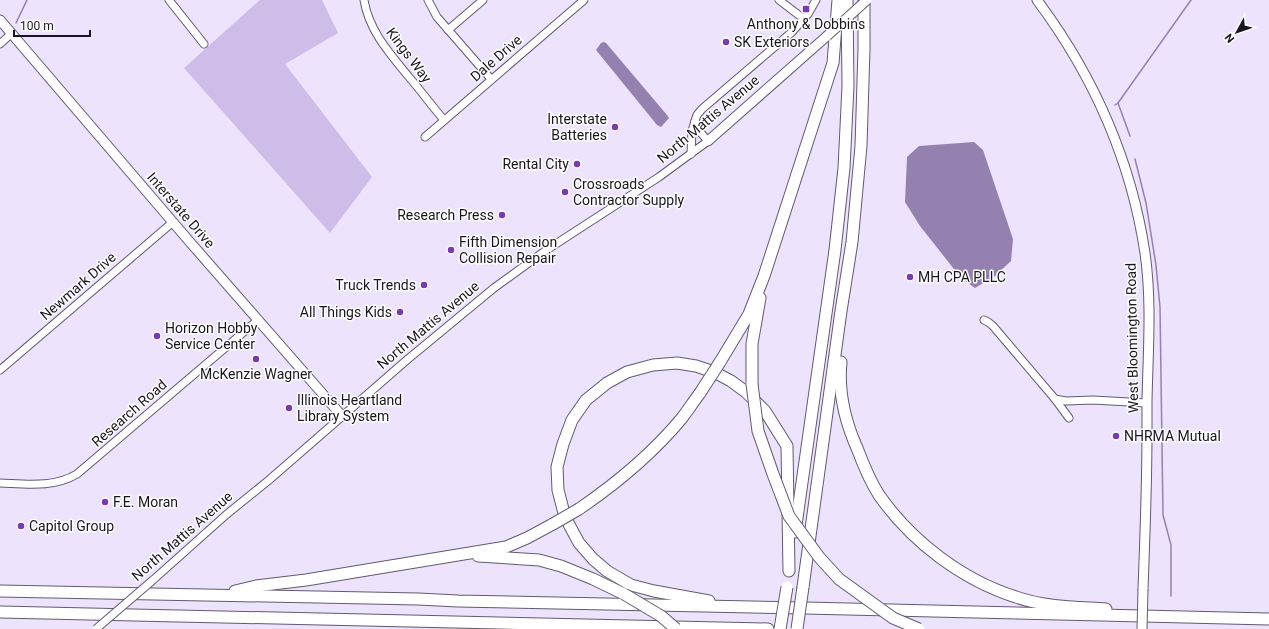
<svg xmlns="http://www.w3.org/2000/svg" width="1269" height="629" font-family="Roboto,sans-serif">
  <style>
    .green { fill: #cfbde9 }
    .water { fill: #9581b0 }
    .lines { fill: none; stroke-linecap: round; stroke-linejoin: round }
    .stream { stroke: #9581b0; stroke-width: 1.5 }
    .minor-casing { stroke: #635a6f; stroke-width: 9 }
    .major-casing { stroke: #635a6f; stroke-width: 11 }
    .highway-casing { stroke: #635a6f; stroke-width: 13 }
    .minor { stroke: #fff; stroke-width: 7 }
    .major { stroke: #fff; stroke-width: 9 }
    .highway { stroke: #fff; stroke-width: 11 }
    .minor-bridge-casing { stroke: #635a6f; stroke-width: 9; stroke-linecap: butt }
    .major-bridge-casing { stroke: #635a6f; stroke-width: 11; stroke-linecap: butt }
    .highway-bridge-casing { stroke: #635a6f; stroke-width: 13; stroke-linecap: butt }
    .minor-bridge { stroke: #fff; stroke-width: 7 }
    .major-bridge { stroke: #fff; stroke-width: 9 }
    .highway-bridge { stroke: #fff; stroke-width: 11 }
    .poi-dot { fill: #773bb0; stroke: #fff; stroke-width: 1.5 }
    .labels { text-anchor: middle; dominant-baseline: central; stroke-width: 3; stroke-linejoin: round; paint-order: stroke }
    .poi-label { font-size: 14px; fill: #19151e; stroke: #fff; text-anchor: start }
    .street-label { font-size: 14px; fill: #19151e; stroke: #fff }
  </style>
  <rect width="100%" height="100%" fill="#ede3fc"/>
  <path class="green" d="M260 0H322L338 33 285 64 372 177 330 233 184 68Z"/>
  <g class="water">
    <path d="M604 42 606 43 667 115 669 118 661 127 657 125 596 50 601 43Z"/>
    <path d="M974 142 983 150 1013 239 1011 261 995 276 975 288 961 278 920 226 905 202 907 157 919 146Z"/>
  </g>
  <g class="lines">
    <g class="stream">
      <path d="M16 23 27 0"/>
      <path d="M1118 103 1130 136"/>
      <path d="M1115 105 1118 103 1191 0"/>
      <path d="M1135 159 1146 203 1156 265 1160 307 1163 515 1171 545V596"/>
    </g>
    <defs>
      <g id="minor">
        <path d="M169 0 204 44"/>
        <path d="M364 0C369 31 390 54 409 77 421 91 432 106 444 120"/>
        <path d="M428 0 437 17 491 79"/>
        <path d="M779 0 804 19"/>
        <path d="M448 30 483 0"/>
        <path d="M0 44 12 33"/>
        <path d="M425 137 584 0"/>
        <path d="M691 154 692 131 695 121"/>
        <path d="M984 320 988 322 993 326 1055 399 1066 401 1093 400 1147 403"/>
        <path d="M0 370 173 222"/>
        <path d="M1055 399 1069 418"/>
        <path d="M0 483C26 484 54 488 77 474L258 320"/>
        <path d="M153 580 227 514 269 480 408 359 494 288 545 251 659 177 708 141 701 133 695 121 697 115 702 109 792 32 808 14 816 0"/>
      </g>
      <g id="major">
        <path d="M1037 0C1093 75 1131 160 1145 253 1152 302 1148 352 1147 401 1147 411 1147 422 1147 432 1147 484 1145 537 1143 589"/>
        <path d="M0 20 189 241 342 416"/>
        <path d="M708 141 827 36"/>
      </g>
      <g id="highway">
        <path d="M720 362 749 314 764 276 833 63 838 0"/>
        <path d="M841 362C838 392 845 421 857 448 863 464 870 481 879 495 911 541 962 580 1016 597 1044 607 1076 607 1106 609"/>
        <path d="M752 384V344L760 298"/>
        <path d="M579 509C617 483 653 453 682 418 688 410 694 401 700 393"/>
        <path d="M795 532 835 250 844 168 848 86 847 0"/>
        <path d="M478 556 539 560 561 566 593 579 624 594"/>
        <path d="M803 587 841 311 852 242 861 146 864 49V0"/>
        <path d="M0 591 418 599 458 601 805 608 1269 619"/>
        <path d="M235 591 256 586 306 580 506 547 527 538 553 524"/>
        <path d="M709 601 654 591 631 585 607 571 593 559 579 543 565 517 558 490 557 467 563 444 572 420 586 400 607 383 627 372 653 365 677 363 696 366 714 372 731 381 746 392 765 411 787 446 789 571"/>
        <path d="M0 612 768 629"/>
      </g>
    </defs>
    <use href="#minor" class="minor-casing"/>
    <use href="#major" class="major-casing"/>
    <use href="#highway" class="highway-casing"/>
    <use href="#minor" class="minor"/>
    <use href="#major" class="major"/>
    <use href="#highway" class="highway"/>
    <defs>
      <path id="minor-bridge" d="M96 629 153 580"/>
      <g id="major-bridge">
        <path d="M827 36 867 0"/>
        <path d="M1142 629 1143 589"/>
      </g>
      <g id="highway-bridge">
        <path d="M752 384 758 431 773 474 789 516 819 557 839 579 893 618 919 629"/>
        <path d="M700 393 720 362"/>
        <path d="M553 524 579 509"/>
        <path d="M624 594 661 616 676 629"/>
        <path d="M780 629 787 587"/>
        <path d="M797 629 803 587"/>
      </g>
    </defs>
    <use href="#minor-bridge" class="minor-bridge-casing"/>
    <use href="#major-bridge" class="major-bridge-casing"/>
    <use href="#highway-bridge" class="highway-bridge-casing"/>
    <use href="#minor-bridge" class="minor-bridge"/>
    <use href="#major-bridge" class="major-bridge"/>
    <use href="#highway-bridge" class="highway-bridge"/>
  </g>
  <g class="poi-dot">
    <rect x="802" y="5" width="8" height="8" rx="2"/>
    <circle cx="726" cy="42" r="4"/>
    <circle cx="615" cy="127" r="4"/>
    <circle cx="577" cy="164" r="4"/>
    <circle cx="565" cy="192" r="4"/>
    <circle cx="502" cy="215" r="4"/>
    <circle cx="451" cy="250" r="4"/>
    <circle cx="910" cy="277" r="4"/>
    <circle cx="424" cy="285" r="4"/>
    <circle cx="400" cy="312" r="4"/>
    <circle cx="157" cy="336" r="4"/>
    <circle cx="256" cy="359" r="4"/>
    <circle cx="289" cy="408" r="4"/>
    <circle cx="1116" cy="436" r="4"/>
    <circle cx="105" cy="502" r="4"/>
    <circle cx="21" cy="526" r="4"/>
  </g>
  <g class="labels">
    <g class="poi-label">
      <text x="806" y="24" text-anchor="middle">Anthony &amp; Dobbins</text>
      <text x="734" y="42">SK Exteriors</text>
      <text x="607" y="119" text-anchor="end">Interstate<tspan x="607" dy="16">Batteries</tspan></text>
      <text x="569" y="164" text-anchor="end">Rental City</text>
      <text x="573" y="184">Crossroads<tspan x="573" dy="16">Contractor Supply</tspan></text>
      <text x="494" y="215" text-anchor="end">Research Press</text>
      <text x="459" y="242">Fifth Dimension<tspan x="459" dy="16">Collision Repair</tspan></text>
      <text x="918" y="277">MH CPA PLLC</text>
      <text x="416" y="285" text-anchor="end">Truck Trends</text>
      <text x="392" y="312" text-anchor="end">All Things Kids</text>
      <text x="165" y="328">Horizon Hobby<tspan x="165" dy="16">Service Center</tspan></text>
      <text x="256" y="374" text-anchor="middle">McKenzie Wagner</text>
      <text x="297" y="400">Illinois Heartland<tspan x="297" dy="16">Library System</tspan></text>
      <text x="1124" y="436">NHRMA Mutual</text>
      <text x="113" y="502">F.E. Moran</text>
      <text x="29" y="526">Capitol Group</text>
    </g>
    <g class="street-label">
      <text transform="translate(409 55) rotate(53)">Kings Way</text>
      <text transform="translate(496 58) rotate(-41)">Dale Drive</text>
      <text transform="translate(708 119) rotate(-40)">North Mattis Avenue</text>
      <text transform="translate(181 210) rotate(49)">Interstate Drive</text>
      <text transform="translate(78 286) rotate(-41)">Newmark Drive</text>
      <text transform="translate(428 325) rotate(-40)">North Mattis Avenue</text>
      <text transform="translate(1132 338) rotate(-91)">West Bloomington Road</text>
      <text transform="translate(129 413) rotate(-41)">Research Road</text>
      <text transform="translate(182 536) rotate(-41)">North Mattis Avenue</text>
    </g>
  </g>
  <g transform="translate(1237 32) rotate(230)" stroke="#ffffff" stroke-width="3" paint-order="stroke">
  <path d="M0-3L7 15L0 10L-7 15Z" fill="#19151e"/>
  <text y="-6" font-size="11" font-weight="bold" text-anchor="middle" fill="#19151e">N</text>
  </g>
  <path d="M14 30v6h76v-6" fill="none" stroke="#19151e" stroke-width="2"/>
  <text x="20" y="30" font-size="12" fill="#19151e" stroke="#ffffff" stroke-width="3" paint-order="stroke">100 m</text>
</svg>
